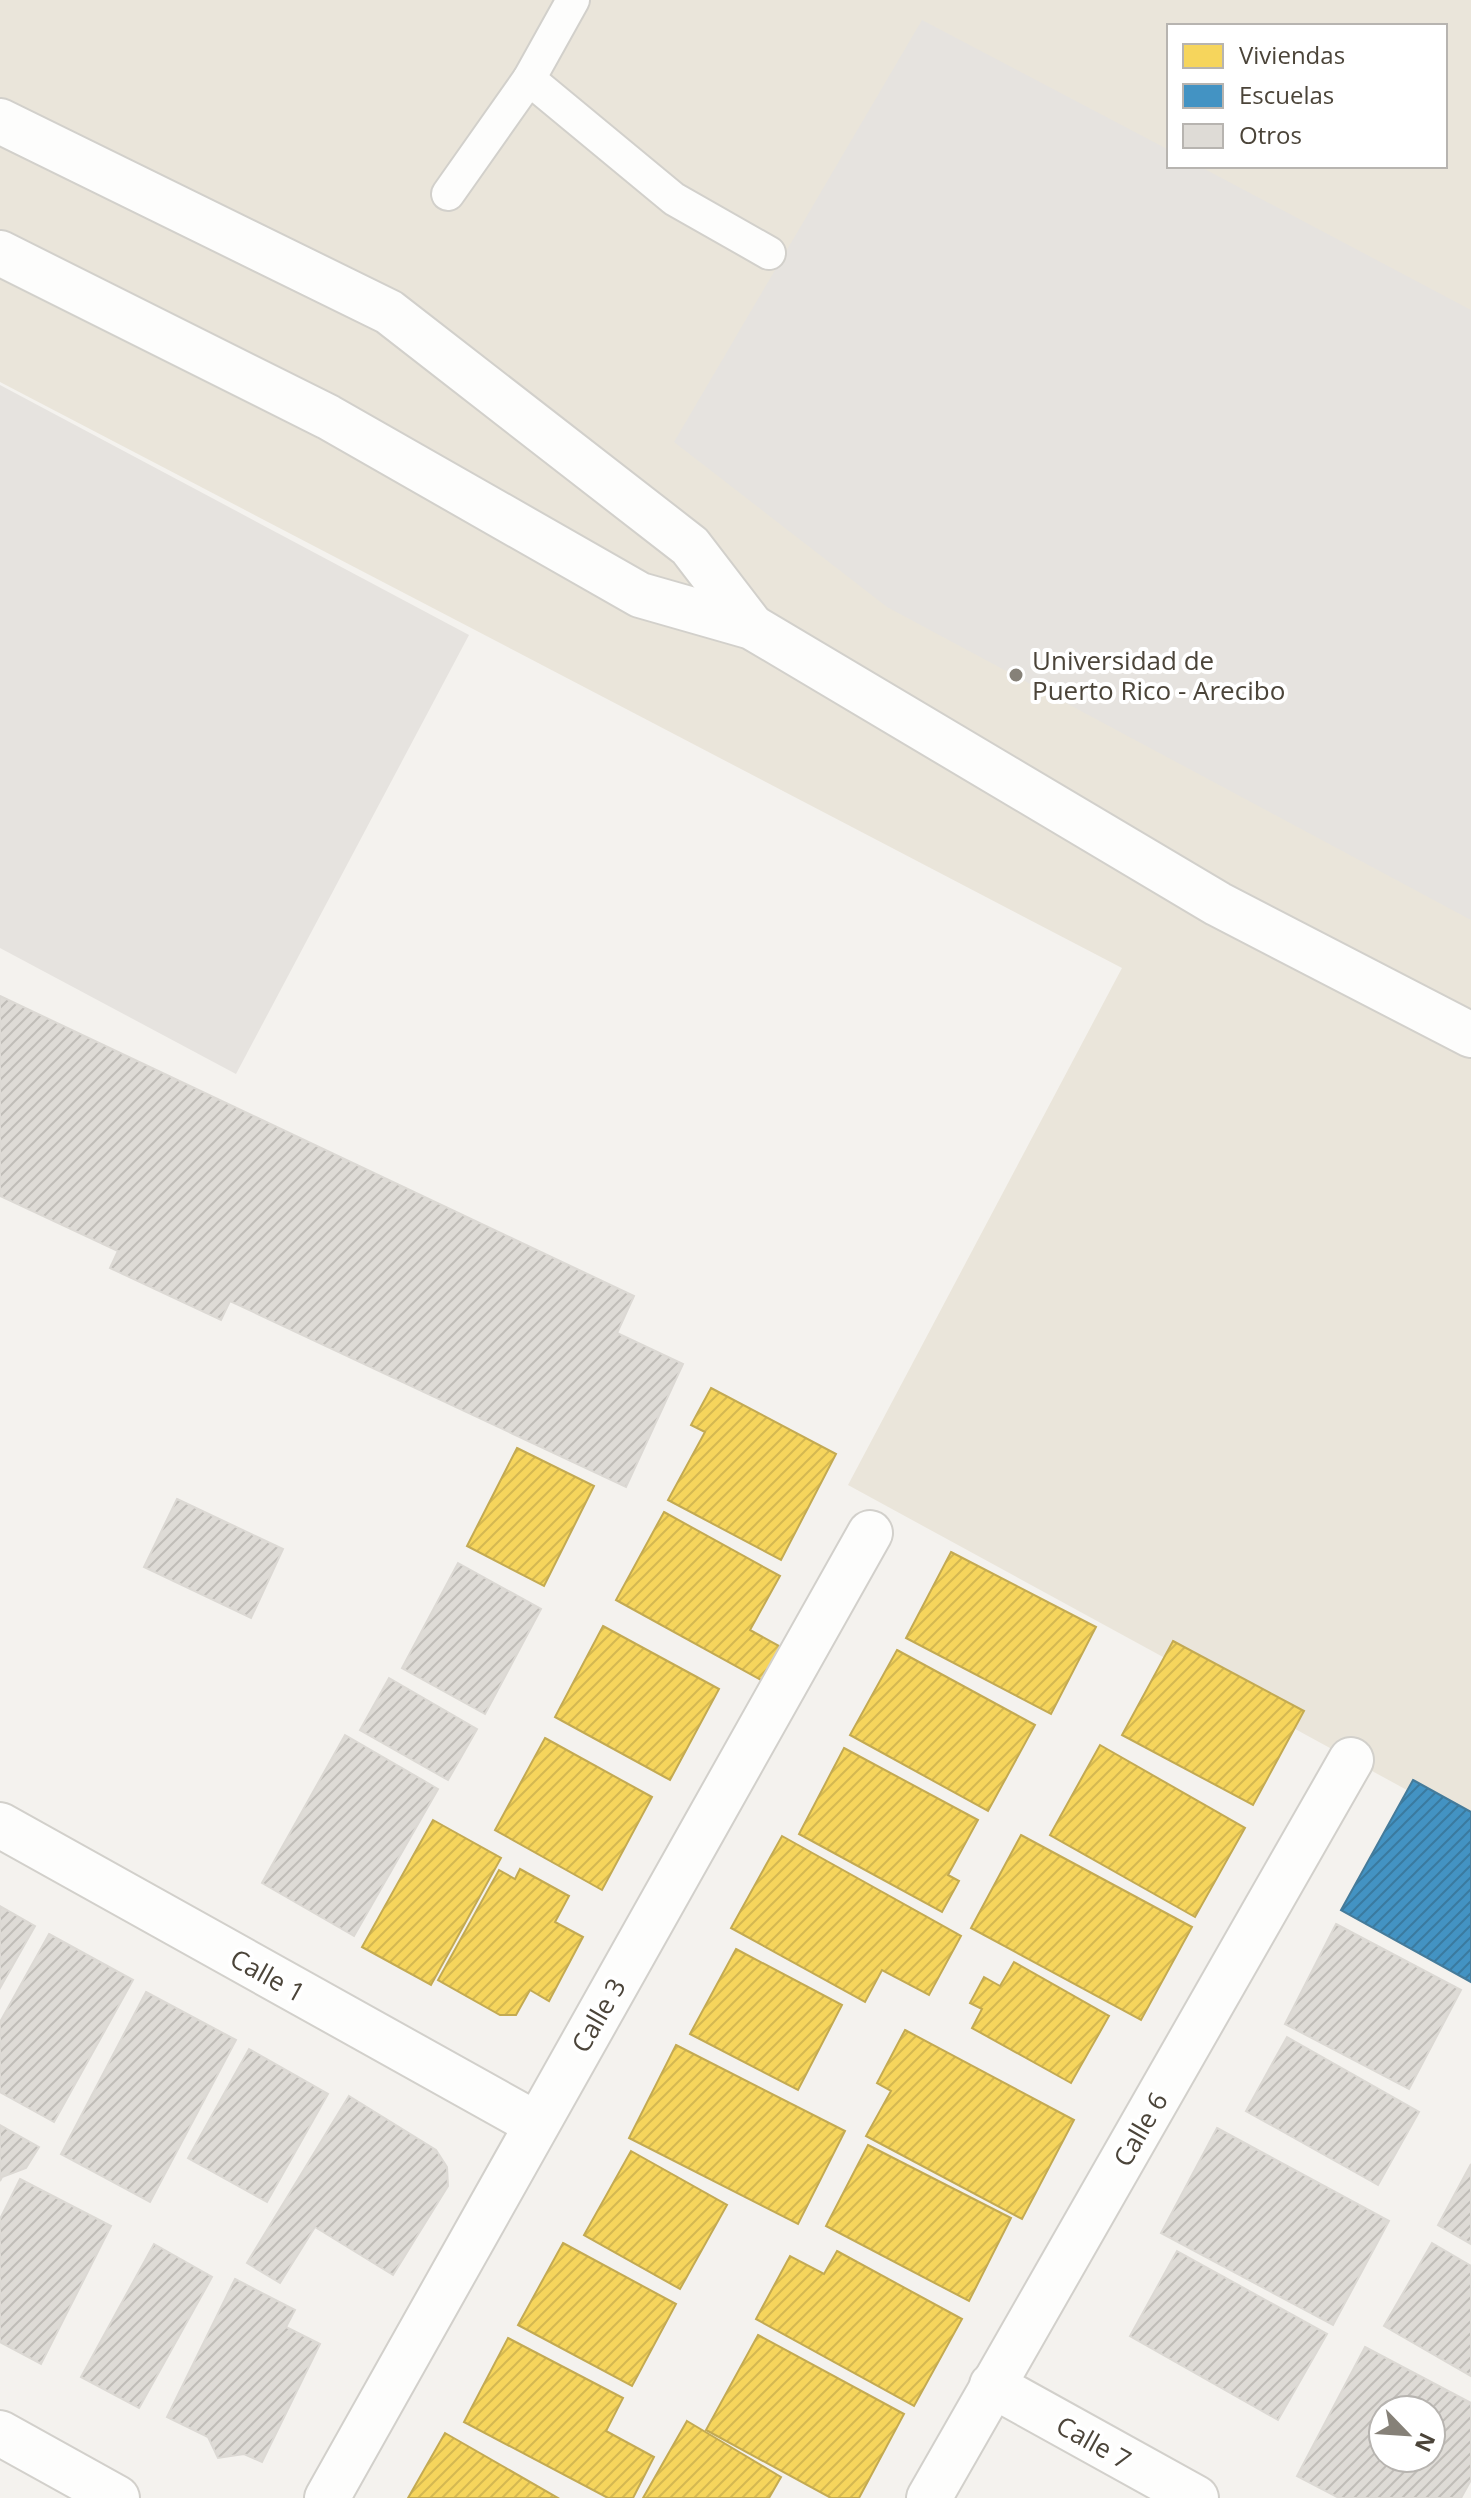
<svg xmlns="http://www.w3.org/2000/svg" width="1471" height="2498" font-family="'Open Sans',sans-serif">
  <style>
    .education { fill: #eae5da; fill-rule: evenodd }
    .parking { fill: #e6e3df }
    .homes { fill: url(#homes-hatch); stroke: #c3aa52; stroke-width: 2 }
    .schools { fill: url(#schools-hatch); stroke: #457b9a; stroke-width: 2 }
    .building { fill: url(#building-hatch); stroke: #dcd9d4; stroke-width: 2; fill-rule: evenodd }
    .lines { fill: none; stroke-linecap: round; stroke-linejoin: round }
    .service-casing { stroke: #d2d0cb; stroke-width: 36 }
    .minor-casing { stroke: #d2d0cb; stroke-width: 48 }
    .service { stroke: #fdfdfc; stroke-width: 32 }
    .minor { stroke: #fdfdfc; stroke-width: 44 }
    .poi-dot { fill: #868178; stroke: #fff; stroke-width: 3 }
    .labels { text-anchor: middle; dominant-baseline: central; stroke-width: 8; stroke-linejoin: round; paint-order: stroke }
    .poi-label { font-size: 26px; fill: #4b4439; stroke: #fff; text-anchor: start }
    .street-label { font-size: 26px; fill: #4b4439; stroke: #fff }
  </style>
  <defs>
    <pattern id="homes-hatch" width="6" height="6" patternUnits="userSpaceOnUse" patternTransform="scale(2)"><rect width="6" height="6" fill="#f6d55c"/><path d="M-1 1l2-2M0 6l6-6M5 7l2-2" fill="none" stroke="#d4b851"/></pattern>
    <pattern id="schools-hatch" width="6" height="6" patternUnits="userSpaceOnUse" patternTransform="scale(2)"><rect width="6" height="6" fill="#4393c3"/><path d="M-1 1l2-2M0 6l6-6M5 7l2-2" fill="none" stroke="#3a7a9f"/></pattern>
    <pattern id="building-hatch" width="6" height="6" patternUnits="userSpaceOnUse" patternTransform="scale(2)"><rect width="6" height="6" fill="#dedbd6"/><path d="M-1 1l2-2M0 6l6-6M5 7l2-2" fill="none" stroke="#c0bdb8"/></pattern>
  </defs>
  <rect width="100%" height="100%" fill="#f4f2ee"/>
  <path class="education" d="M0 0H1471V1825L848 1485 1122 968 0 382ZM1169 26H1445V166H1169Z"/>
  <g class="parking">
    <path d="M922 20 1169 150V166H1199L1471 310V920L887 607 674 442Z"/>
    <path d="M0 385 469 635 236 1074 0 948Z"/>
  </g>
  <g class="homes">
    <path d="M711 1388 836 1454 781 1560 668 1500 705 1432 691 1425Z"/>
    <path d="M517 1448 594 1486 544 1586 467 1546Z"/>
    <path d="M664 1512 780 1576 750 1630 788 1651 770 1685 616 1600Z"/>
    <path d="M951 1552 1096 1627 1051 1714 906 1638Z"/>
    <path d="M603 1626 719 1689 670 1780 555 1717Z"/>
    <path d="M1173 1641 1304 1711 1253 1805 1122 1735Z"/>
    <path d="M897 1650 1035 1725 988 1811 850 1735Z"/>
    <path d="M545 1738 652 1797 602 1890 495 1830Z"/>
    <path d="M1100 1745 1245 1828 1195 1917 1050 1835Z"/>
    <path d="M844 1748 978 1820 948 1875 959 1881 942 1912 799 1834Z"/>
    <path d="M433 1820 501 1858 431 1985 362 1947Z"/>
    <path d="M1021 1835 1192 1927 1141 2020 971 1928Z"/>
    <path d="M782 1836 961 1936 929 1995 882 1970 865 2002 731 1928Z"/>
    <path d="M520 1869 569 1896 555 1922 583 1937 549 2001 530 1990 516 2015H500L438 1980 499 1870 515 1879Z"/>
    <path d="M736 1949 842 2005 798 2090 690 2034Z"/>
    <path d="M1014 1962 1109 2016 1071 2083 972 2028 982 2009 970 2003 984 1977 1000 1986Z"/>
    <path d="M905 2030 1074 2120 1022 2219 866 2136 891 2091 877 2083Z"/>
    <path d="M676 2045 845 2131 798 2224 629 2138Z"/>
    <path d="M868 2145 1011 2218 969 2301 826 2226Z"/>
    <path d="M631 2151 727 2205 680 2289 584 2235Z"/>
    <path d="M563 2243 676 2304 632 2386 518 2325Z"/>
    <path d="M837 2251 962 2319 914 2406 756 2319 790 2256 824 2274Z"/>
    <path d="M758 2335 904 2414 859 2498H831L706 2430Z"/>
    <path d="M508 2338 623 2398 606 2431 654 2457 633 2498H608L464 2422Z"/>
    <path d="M687 2421 781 2477 769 2498H643Z"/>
    <path d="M445 2433 558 2498H408Z"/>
  </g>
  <path class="schools" d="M1413 1780 1471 1812V1982L1341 1910Z"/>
  <g class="building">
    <path d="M0 996 634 1296 617 1333 683 1364 626 1487 230 1301 221 1320 110 1268 118 1251 0 1196Z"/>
    <path d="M177 1499 283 1549 251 1618 144 1567Z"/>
    <path d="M458 1563 541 1609 485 1714 402 1668Z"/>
    <path d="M389 1678 477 1729 448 1780 360 1730Z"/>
    <path d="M345 1735 438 1789 354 1936 262 1883Z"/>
    <path d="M0 1906 35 1926 0 1988Z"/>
    <path d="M1336 1924 1461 1990 1409 2089 1285 2024Z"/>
    <path d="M49 1934 133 1980 54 2122 0 2092V2022Z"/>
    <path d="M146 1992 236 2040 150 2202 61 2154Z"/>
    <path d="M1287 2037 1419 2112 1378 2185 1246 2111Z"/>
    <path d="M249 2049 328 2094 267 2202 188 2158Z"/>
    <path d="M349 2096 436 2150 447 2167 448 2186 393 2275 315 2227 280 2283 247 2263Z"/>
    <path d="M0 2125 39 2147 26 2168 2 2177 0 2181Z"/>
    <path d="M1217 2128 1389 2221 1333 2325 1161 2233Z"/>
    <path d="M1471 2164V2244L1438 2225Z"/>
    <path d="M20 2179 111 2226 41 2364 0 2342V2219Z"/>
    <path d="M1432 2243 1471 2266V2376L1384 2326Z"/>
    <path d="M154 2244 212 2277 139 2408 81 2377Z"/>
    <path d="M1177 2251 1327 2334 1278 2420 1130 2336Z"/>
    <path d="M235 2279 295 2310 286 2327 320 2344 262 2462 244 2454 218 2458 208 2437 167 2417Z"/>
    <path d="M1365 2347 1471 2403V2480L1461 2498H1339L1297 2476ZM1383 2410H1431V2458H1383Z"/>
  </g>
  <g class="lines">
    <defs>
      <g id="service">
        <path d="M529 79 573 0"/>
        <path d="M448 194 529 79 674 199 769 253"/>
      </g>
      <g id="minor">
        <path d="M0 121 389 312 690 546 752 627"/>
        <path d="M0 253 328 417 640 595 752 627 1218 904 1471 1035"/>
        <path d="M0 1825 536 2124"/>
        <path d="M992 2385 1196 2498"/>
        <path d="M0 2433 117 2498"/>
        <path d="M327 2498 870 1533"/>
        <path d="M929 2498 1351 1760"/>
      </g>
    </defs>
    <use href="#service" class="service-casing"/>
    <use href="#minor" class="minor-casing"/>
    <use href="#service" class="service"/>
    <use href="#minor" class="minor"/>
  </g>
  <circle class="poi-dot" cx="1016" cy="675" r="8"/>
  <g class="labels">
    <g class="poi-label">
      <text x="1032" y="660">Universidad de<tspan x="1032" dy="30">Puerto Rico - Arecibo</tspan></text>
    </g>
    <g class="street-label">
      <text transform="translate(268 1975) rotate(29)">Calle 1</text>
      <text transform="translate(598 2015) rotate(-60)">Calle 3</text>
      <text transform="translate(1140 2129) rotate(-60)">Calle 6</text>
      <text transform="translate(1094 2442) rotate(29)">Calle 7</text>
    </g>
  </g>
  <rect x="1167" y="24" width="280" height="144" fill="#ffffff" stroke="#b7b4b0" stroke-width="2"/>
  <rect x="1183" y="44" width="40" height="24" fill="#f6d55c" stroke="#b7b4b0" stroke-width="2"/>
  <text x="1239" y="64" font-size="24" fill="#4b4439">Viviendas</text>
  <rect x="1183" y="84" width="40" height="24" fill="#4393c3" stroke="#b7b4b0" stroke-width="2"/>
  <text x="1239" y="104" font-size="24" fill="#4b4439">Escuelas</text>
  <rect x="1183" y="124" width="40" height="24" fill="#dedbd6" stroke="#b7b4b0" stroke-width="2"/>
  <text x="1239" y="144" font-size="24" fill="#4b4439">Otros</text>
  <g transform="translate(1407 2434) rotate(115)"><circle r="38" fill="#ffffff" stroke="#b7b4b0" stroke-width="2"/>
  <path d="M0-6L14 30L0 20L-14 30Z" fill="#868178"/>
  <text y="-12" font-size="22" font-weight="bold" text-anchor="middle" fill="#4b4439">N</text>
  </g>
</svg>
